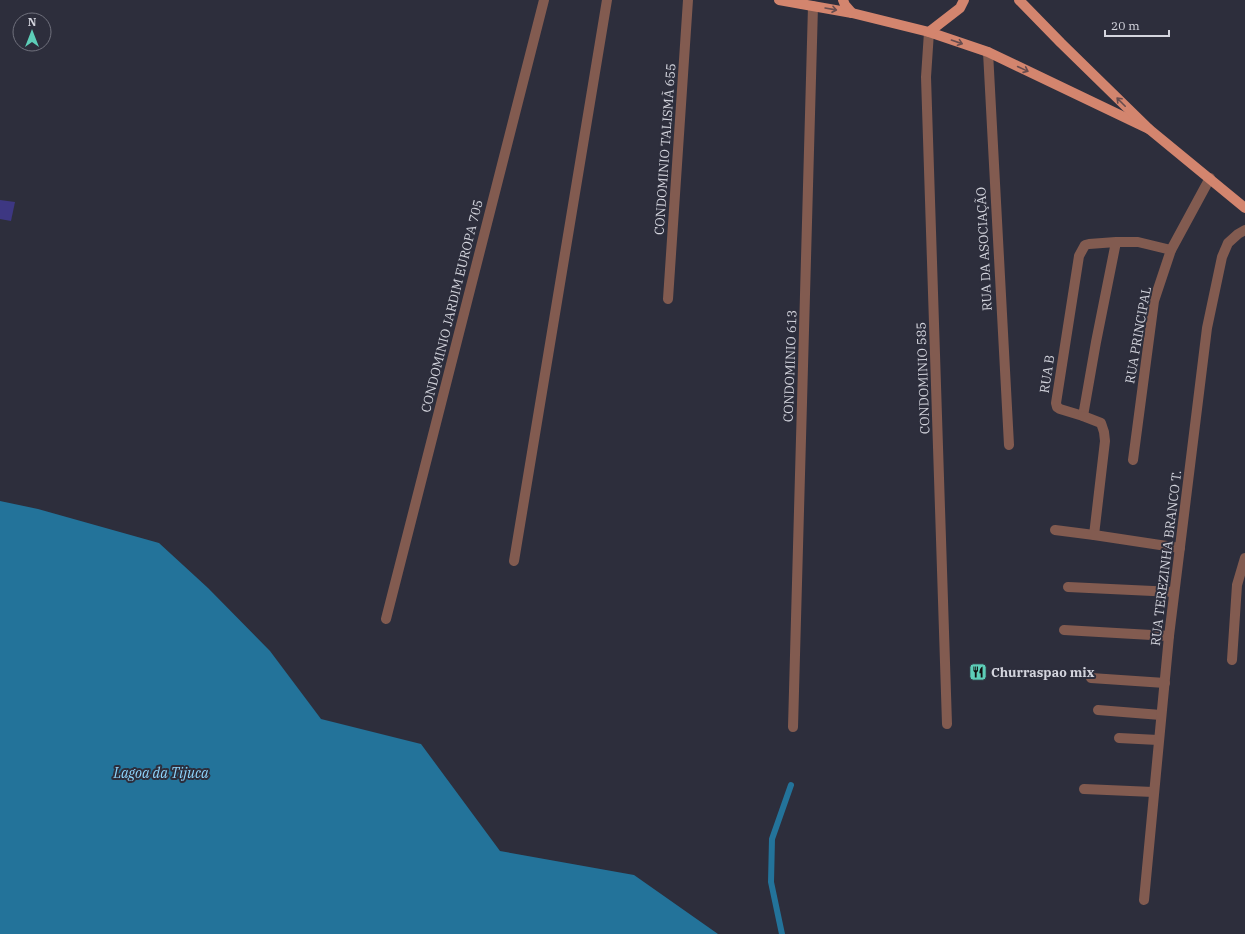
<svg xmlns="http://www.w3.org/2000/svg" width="1245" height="934" font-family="'IBM Plex Serif',serif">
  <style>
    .water { fill: #23739a }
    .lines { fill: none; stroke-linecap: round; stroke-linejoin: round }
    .stream { stroke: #23739a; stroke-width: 6 }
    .building { fill: #3d3782 }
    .minor { stroke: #825b50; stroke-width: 10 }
    .major { stroke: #d3856e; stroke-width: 10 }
    .oneway { stroke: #674c4e }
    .labels { text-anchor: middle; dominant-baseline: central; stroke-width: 4; stroke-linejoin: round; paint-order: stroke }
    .street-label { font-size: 13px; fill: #d4d5de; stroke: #2d2e3c }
    .poi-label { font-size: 13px; font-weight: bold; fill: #d4d5de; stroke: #2d2e3c; text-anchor: start }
    .water-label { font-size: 14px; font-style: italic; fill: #8fd6fe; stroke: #2d2e3c }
  </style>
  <rect width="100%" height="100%" fill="#2d2e3c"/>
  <path class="water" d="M0 501 38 509 159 543 208 588 270 651 321 719 421 744 500 851 634 875 718 934H0Z"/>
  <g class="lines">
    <path class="stream" d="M782 934 771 882 772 839 791 785"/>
  </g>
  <path class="building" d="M0 200 15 202 11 221 0 219Z"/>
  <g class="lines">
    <g class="minor">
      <path d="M929 32 926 77 947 724"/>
      <path d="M988 52 1009 445"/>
      <path d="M1116 242 1089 244 1085 245 1079 256 1056 403 1057 407 1060 409 1083 416 1096 342 1116 242H1138L1171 250"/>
      <path d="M668 299 688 0"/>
      <path d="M1083 416 1101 423 1104 432 1105 441 1094 535"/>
      <path d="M1133 460 1154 301 1171 250 1210 178"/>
      <path d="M1055 530 1094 535 1180 548"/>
      <path d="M514 561 607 0"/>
      <path d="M1068 587 1174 592"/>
      <path d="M386 619 544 0"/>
      <path d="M1064 630 1169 636"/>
      <path d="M1232 660 1237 585 1245 558"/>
      <path d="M1091 678 1165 683"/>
      <path d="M1098 710 1161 715"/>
      <path d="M793 727 813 6"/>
      <path d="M1119 738 1158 740"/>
      <path d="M1084 789 1153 792"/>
      <path d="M1144 900 1169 636 1207 328 1222 257 1228 243 1238 234 1245 230"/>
    </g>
    <g class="major">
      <path d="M779 0 852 13 929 32 988 52 1149 129"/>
      <path d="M843 0 845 5 852 13"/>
      <path d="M1019 0 1061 43 1149 129 1245 208"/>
      <path d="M929 32 960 8 964 0"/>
    </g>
  </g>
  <defs><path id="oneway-shaft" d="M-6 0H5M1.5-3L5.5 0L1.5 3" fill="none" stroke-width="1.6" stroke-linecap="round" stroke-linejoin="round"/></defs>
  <g class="oneway">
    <use href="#oneway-shaft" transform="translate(831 9) rotate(10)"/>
    <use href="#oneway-shaft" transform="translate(957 42) rotate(19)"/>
    <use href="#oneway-shaft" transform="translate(1023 69) rotate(25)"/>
    <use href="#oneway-shaft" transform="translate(1121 102) rotate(-135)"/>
  </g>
  <defs>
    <symbol id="restaurant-square" viewBox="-11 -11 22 22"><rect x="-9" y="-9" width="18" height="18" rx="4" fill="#5dceb8" stroke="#2d2e3c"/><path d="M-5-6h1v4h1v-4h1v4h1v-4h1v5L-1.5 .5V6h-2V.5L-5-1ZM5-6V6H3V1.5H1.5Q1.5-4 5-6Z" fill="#111"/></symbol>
  </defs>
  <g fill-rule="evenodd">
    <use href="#restaurant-square" x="968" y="662" width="20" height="20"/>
  </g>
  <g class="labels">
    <g class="street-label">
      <text transform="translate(665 149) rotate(-86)">CONDOMINIO TALISMÃ 655</text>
      <text transform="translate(984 249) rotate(-93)">RUA DA ASOCIAÇÃO</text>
      <text transform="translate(452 306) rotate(-76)">CONDOMINIO JARDIM EUROPA 705</text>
      <text transform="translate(1138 335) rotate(-80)">RUA PRINCIPAL</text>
      <text transform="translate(790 366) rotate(-88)">CONDOMINIO 613</text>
      <text transform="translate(1047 374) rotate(-81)">RUA B</text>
      <text transform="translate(923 378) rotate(-92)">CONDOMINIO 585</text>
      <text transform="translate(1166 558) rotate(-83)">RUA TEREZINHA BRANCO T.</text>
    </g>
    <g class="poi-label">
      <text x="991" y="672">Churraspao mix</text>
    </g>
    <g class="water-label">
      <text x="161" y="773">Lagoa da Tijuca</text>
    </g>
  </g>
  <g transform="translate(32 32)"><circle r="19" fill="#2d2e3c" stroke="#70717d"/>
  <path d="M0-3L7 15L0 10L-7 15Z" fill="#5dceb8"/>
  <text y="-6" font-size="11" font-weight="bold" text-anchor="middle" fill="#d4d5de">N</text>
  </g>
  <path d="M1105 30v6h64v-6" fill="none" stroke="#d4d5de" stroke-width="2"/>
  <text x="1111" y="30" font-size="12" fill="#d4d5de" stroke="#2d2e3c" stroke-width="3" paint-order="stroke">20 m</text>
</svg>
